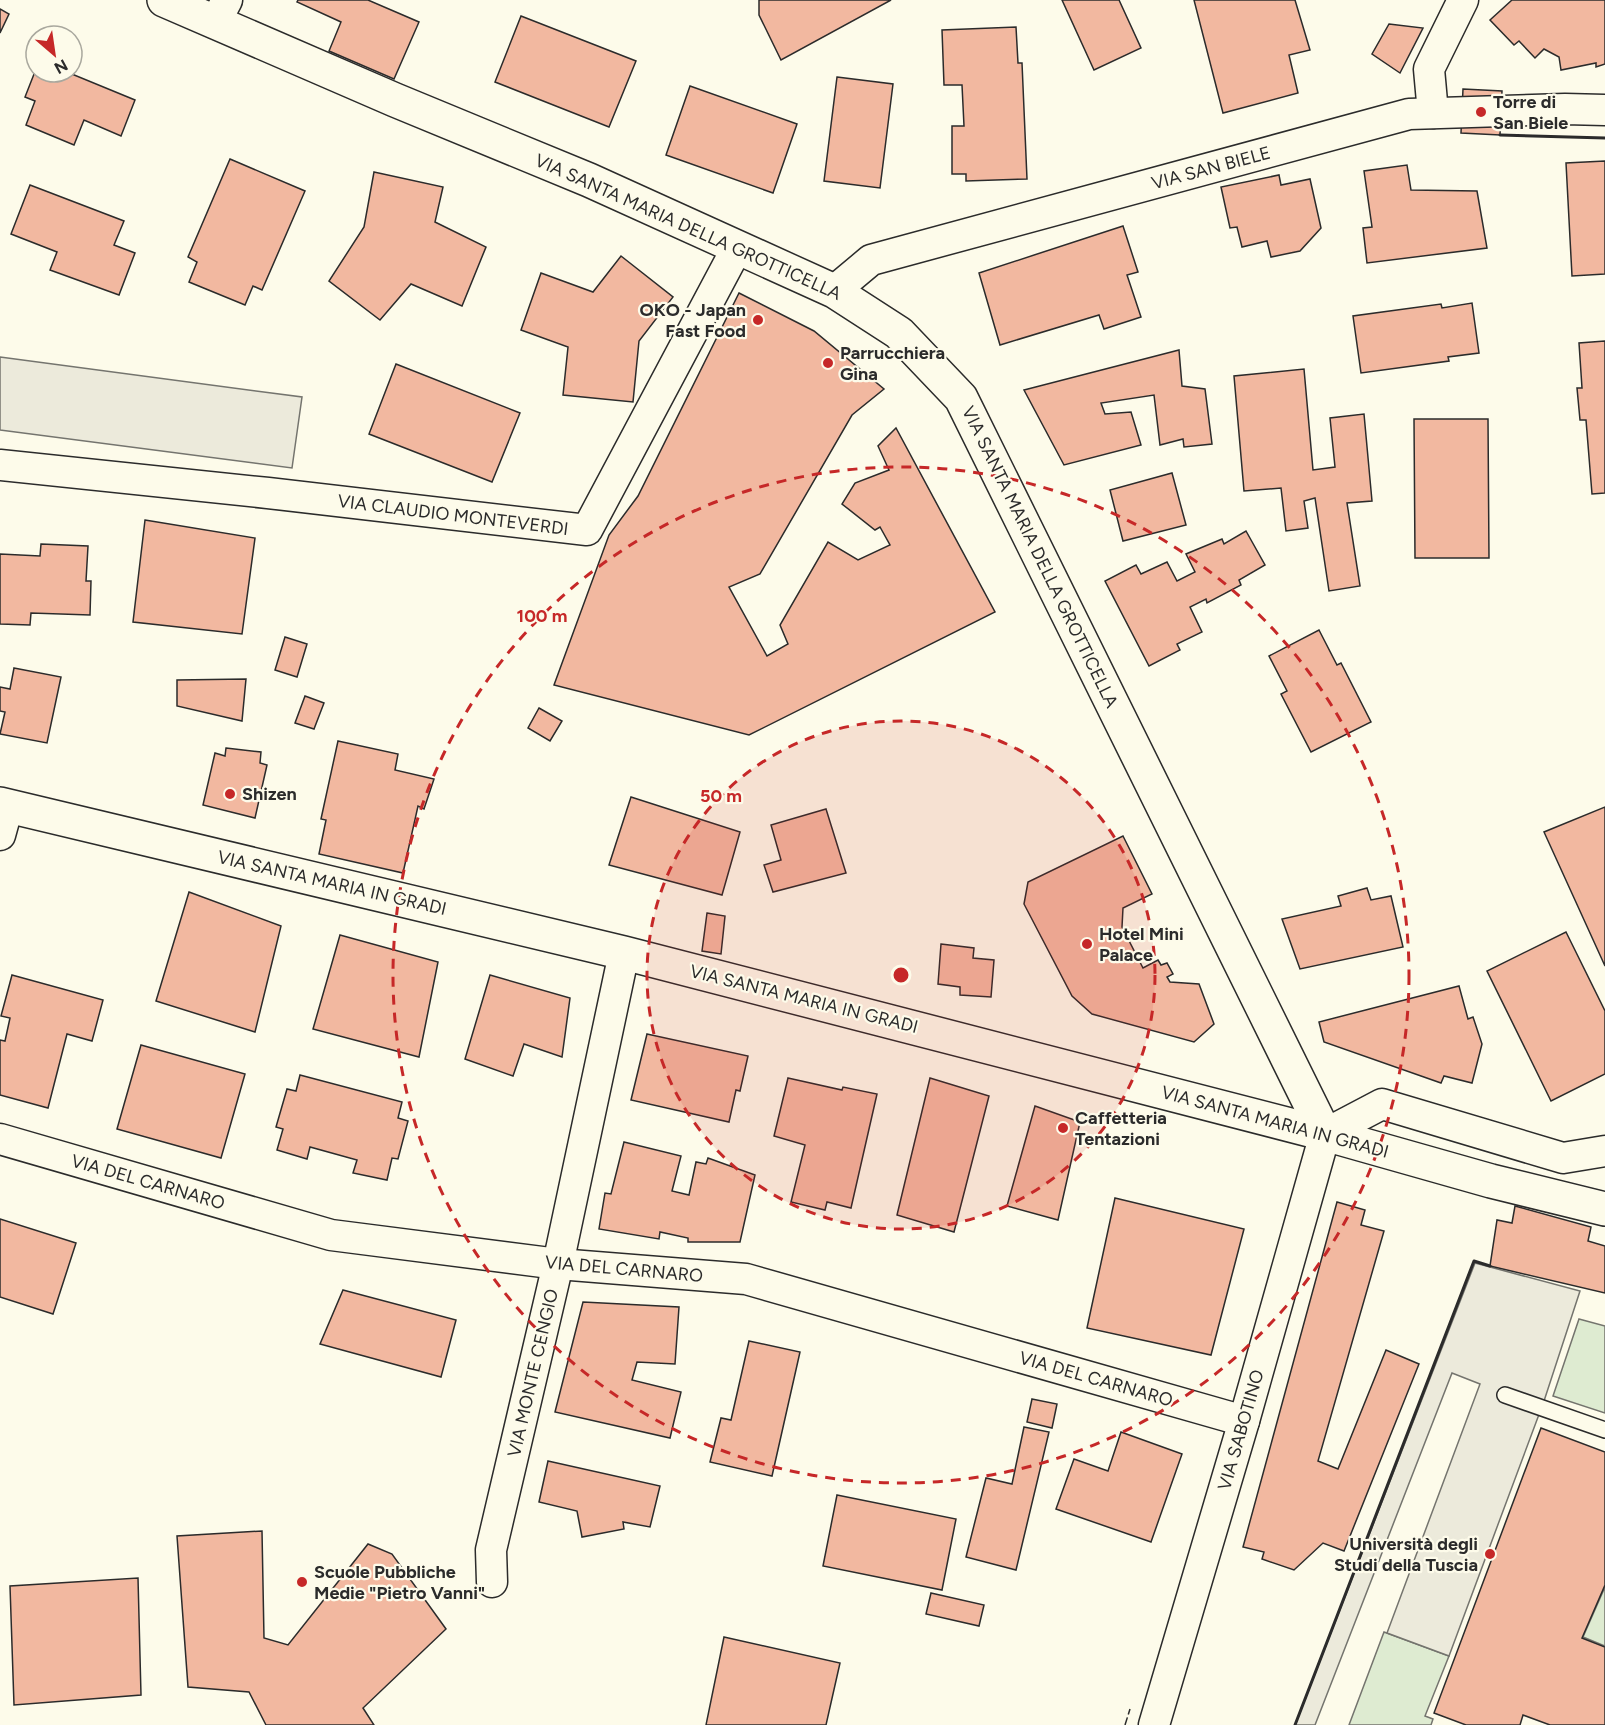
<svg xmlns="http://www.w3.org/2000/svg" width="1605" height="1725" font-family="Figtree,sans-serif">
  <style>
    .green { fill: #deebd1; stroke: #74746e; stroke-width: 1.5 }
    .parking { fill: #eceadb; stroke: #74746e; stroke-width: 1.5 }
    .building { fill: #f2b8a0; stroke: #2b2b2b; stroke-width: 1.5 }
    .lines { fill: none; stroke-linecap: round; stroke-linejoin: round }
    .service-casing { stroke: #2b2b2b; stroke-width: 18 }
    .minor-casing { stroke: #2b2b2b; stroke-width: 33 }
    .tertiary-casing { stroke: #2b2b2b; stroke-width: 36 }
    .secondary-casing { stroke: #2b2b2b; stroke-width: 36 }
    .service { stroke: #fdfbea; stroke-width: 15 }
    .minor { stroke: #fdfbea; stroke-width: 30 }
    .tertiary { stroke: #fdfbea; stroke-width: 33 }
    .secondary { stroke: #fdfbea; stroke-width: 33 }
    .fence { stroke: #2b2b2b; stroke-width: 1.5; stroke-dasharray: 8 3; stroke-linecap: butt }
    .wall { stroke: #2b2b2b; stroke-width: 3 }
    .ring { fill: none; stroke: #c62828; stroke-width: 3; stroke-dasharray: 10 8 }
    .poi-dot { fill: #c62828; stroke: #fdfbea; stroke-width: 2 }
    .labels { text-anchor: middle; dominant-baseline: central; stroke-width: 4.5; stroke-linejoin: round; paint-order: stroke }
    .poi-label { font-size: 18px; font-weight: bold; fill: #2b2b2b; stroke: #fdfbea; text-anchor: start }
    .street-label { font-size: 18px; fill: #2b2b2b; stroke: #fdfbea }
    .centre { fill: #c62828; stroke: #fdfbea; stroke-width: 3 }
    .ring-label { font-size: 18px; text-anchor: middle; font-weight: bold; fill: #c62828; stroke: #fdfbea; stroke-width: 4.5; stroke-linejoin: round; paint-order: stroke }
  </style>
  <rect width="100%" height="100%" fill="#fdfbea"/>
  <g class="green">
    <path d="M1579 1319 1605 1326V1413L1553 1396Z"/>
    <path d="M1605 1587V1646L1583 1637Z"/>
    <path d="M1384 1632 1449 1656 1425 1716 1433 1719 1431 1725H1349Z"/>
  </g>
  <g class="parking">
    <path d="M0 357 302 397 292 468 0 430Z"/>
    <path d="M1475 1263 1580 1291 1544 1401 1449 1656 1387 1633 1480 1384 1452 1373 1315 1725H1295Z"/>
  </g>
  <g class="building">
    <path d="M298 0H368L419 22 394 79 329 51 341 22 297 2Z"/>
    <path d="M759 0H891L781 60 759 15Z"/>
    <path d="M1062 0H1119L1141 48 1094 70Z"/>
    <path d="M1194 0H1295L1310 50 1289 55 1298 93 1223 113Z"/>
    <path d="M1512 0H1605V64L1596 67V63L1561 70 1559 57 1544 49 1535 58 1519 41 1514 45 1490 20Z"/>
    <path d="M0 9 9 14 0 33Z"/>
    <path d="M521 16 636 61 609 127 495 82Z"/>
    <path d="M1389 24 1423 28 1400 73 1372 54Z"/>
    <path d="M1016 27 1018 63H1022L1027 179 966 181V174H952V126H964L962 85H944L942 30Z"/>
    <path d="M36 69V72H67L135 100 121 136 84 120 74 145 26 125 35 101 25 97Z"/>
    <path d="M837 77 893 84 880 188 824 181Z"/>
    <path d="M690 86 797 124 773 193 666 155Z"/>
    <path d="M1463 89 1502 91 1500 135 1461 133Z"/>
    <path d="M230 159 305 191 262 290 253 286 245 305 189 282 197 262 188 257Z"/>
    <path d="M1605 161V274L1572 276 1566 163Z"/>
    <path d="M1407 165 1411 190 1477 191 1487 248 1367 263 1363 228 1372 227 1364 171Z"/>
    <path d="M374 172 443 187 435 222 486 247 462 306 411 284 380 320 329 281 364 227Z"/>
    <path d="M1279 175 1281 185 1310 179 1321 228 1300 251 1271 257 1267 241 1242 247 1237 227 1230 228 1221 187Z"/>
    <path d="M30 185 124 221 114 245 135 253 119 295 50 270 57 252 11 234Z"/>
    <path d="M1123 226 1138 272 1127 275 1141 317 1104 329 1099 315 1000 345 979 273Z"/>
    <path d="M621 256 673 297 639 341 633 402 563 395 568 347 521 330 541 273 593 292Z"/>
    <path d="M739 293 814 331 884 389 852 415 760 574 729 587 767 656 788 644 780 625 828 542 858 560 890 545 880 527 875 530 842 504 855 483 889 470 878 446 896 428 995 612 749 735 554 685 609 535 638 496Z"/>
    <path d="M1472 303 1479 353 1448 357 1449 361 1361 373 1353 316 1441 304 1442 308Z"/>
    <path d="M1605 341V493L1592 494 1586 420H1580L1577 388H1582L1579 343Z"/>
    <path d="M1179 350 1182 386 1205 389 1212 444 1184 447 1183 439 1160 445 1154 395 1101 403 1105 414 1131 412 1141 445 1064 465 1024 390Z"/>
    <path d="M396 364 520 413 492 482 369 434Z"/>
    <path d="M1304 369 1313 470 1335 467 1330 418 1364 414 1372 501 1347 503 1360 586 1329 591 1315 498 1304 501 1308 528 1286 531 1281 488 1244 491 1234 376Z"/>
    <path d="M1414 419H1488L1489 558H1415Z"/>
    <path d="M1172 473 1186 525 1123 541 1110 490Z"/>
    <path d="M145 520 255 538 242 634 133 622Z"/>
    <path d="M1246 531 1265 565 1239 580 1241 585 1207 603 1206 599 1190 607 1202 632 1177 644 1180 650 1149 666 1105 581 1136 565 1141 574 1167 562 1177 581 1195 572 1186 554 1222 539 1224 544Z"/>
    <path d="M41 544 88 546 86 581H91L90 615 31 613 30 625 0 624V554L40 556Z"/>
    <path d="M1319 630 1337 665 1341 663 1371 722 1311 752 1281 694 1287 691 1269 656Z"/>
    <path d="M285 637 307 644 297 677 275 670Z"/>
    <path d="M14 668 61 677 47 743 0 734 5 712 0 711V687L10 689Z"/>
    <path d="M246 679 242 721 177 706V680Z"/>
    <path d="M305 696 324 703 314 729 295 723Z"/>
    <path d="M539 708 562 721 550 741 528 728Z"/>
    <path d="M338 741 398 754 395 770 434 779 424 809 418 806 403 873 319 854 326 820 321 819Z"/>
    <path d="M226 748 261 752 260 763 267 765 255 818 203 805 215 753 225 756Z"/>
    <path d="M631 797 740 832 722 895 609 865Z"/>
    <path d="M1605 807V966L1544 832Z"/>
    <path d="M826 809 846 873 773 892 764 865 781 860 771 825Z"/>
    <path d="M1123 836 1152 894 1123 908 1122 927 1143 968 1158 960 1161 965 1167 963 1173 974 1167 977 1170 982 1199 984 1214 1024 1194 1042 1092 1014 1072 996 1024 904 1028 882Z"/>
    <path d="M1367 888 1371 900 1391 896 1403 947 1300 969 1282 919 1341 906 1338 896Z"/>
    <path d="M189 892 281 926 255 1032 156 1001Z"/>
    <path d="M707 913 725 916 721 954 702 951Z"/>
    <path d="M1566 932 1605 1011V1074L1551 1101 1487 971Z"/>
    <path d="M340 935 438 962 419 1057 313 1029Z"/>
    <path d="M941 944 974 948 973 958 994 960 991 997 960 995V987L938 984Z"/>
    <path d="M12 975 103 1000 92 1041 67 1034 48 1108 0 1095V1040L5 1041 10 1018 1 1016Z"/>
    <path d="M490 975 570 998 562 1057 524 1044 513 1076 465 1059Z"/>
    <path d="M1459 986 1468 1019 1473 1017 1482 1044 1472 1083 1444 1076 1441 1083 1324 1042 1319 1022Z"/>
    <path d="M647 1034 748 1056 740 1091 736 1090 729 1122 631 1100Z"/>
    <path d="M141 1045 245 1074 221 1158 117 1129Z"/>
    <path d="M300 1075 402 1102 398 1118 408 1121 398 1159 392 1158 387 1180 353 1173 357 1160 310 1147 307 1159 277 1150 283 1129 276 1127 287 1089 296 1091Z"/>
    <path d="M788 1078 842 1090 843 1087 877 1094 851 1208 827 1202 825 1210 791 1202 805 1145 774 1136Z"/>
    <path d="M930 1078 989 1096 954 1232 897 1215Z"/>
    <path d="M1035 1106 1080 1122 1058 1220 1007 1206Z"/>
    <path d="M624 1142 681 1156 672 1191 689 1195 696 1162 706 1164 708 1158 755 1175 740 1242H688V1238L660 1232 659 1239 599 1229 605 1193 611 1194Z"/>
    <path d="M1115 1198 1244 1229 1211 1355 1087 1328Z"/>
    <path d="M1337 1202 1365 1210 1361 1225 1384 1231 1318 1461 1338 1469 1386 1350 1419 1364 1344 1551 1323 1543 1294 1570 1262 1559 1264 1552 1243 1547Z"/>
    <path d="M1515 1206 1591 1227 1588 1241 1605 1246V1293L1490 1266 1497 1220 1512 1223Z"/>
    <path d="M0 1219 76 1243 53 1314 0 1297Z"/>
    <path d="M343 1290 456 1320 441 1377 320 1344Z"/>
    <path d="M583 1302 679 1307 675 1364 637 1362 632 1380 681 1392 670 1438 555 1412Z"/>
    <path d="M749 1341 800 1352 772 1476 710 1462 721 1418 731 1420Z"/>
    <path d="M1032 1399 1057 1404 1052 1428 1027 1422Z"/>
    <path d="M1024 1427 1049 1432 1016 1570 966 1557 986 1478 1012 1484Z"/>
    <path d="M1541 1428 1605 1452V1585L1582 1638 1605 1647V1725H1550L1523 1715 1520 1725H1466L1434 1713Z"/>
    <path d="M1121 1432 1182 1454 1151 1542 1056 1509 1074 1459 1108 1471Z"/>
    <path d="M548 1461 660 1486 650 1527 623 1522 624 1529 582 1537 577 1511 539 1502Z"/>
    <path d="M837 1495 956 1519 942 1590 823 1566Z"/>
    <path d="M262 1531 264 1638 288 1645 368 1544 392 1554 446 1629 363 1708 374 1725H266L249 1692 188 1687 177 1536Z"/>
    <path d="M138 1578 141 1695 14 1705 10 1586Z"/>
    <path d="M931 1593 984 1605 979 1626 926 1614Z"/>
    <path d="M724 1637 840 1663 826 1725H706Z"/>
  </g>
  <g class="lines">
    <defs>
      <path id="service" d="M1505 1395 1605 1430"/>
      <g id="minor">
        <path d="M215 23 227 0"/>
        <path d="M1433 113 1429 69 1463 0"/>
        <path d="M834 291 871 260 1409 114 1565 109 1605 110"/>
        <path d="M0 465 268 493 587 530 737 248"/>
        <path d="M0 835 8 806"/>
        <path d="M0 1139 331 1235 558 1264 746 1279 1244 1421"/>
        <path d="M492 1582 491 1550 558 1264 624 953"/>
        <path d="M1154 1725 1244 1421 1325 1134 1382 1104 1563 1158 1605 1151"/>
      </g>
      <path id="tertiary" d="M164 0 395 100 589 180 834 291 899 333 961 398 1325 1134"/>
      <path id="secondary" d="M0 804 624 953 1325 1134 1491 1181 1605 1209"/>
    </defs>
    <use href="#service" class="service-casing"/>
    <use href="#minor" class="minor-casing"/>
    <use href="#tertiary" class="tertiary-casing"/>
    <use href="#secondary" class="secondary-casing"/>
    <use href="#service" class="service"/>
    <use href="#minor" class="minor"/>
    <use href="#tertiary" class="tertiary"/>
    <use href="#secondary" class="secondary"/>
    <path class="fence" d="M1125 1725 1130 1709"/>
    <g class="wall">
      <path d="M1500 135 1605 138"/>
      <path d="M1295 1725 1474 1261 1490 1266"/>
    </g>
  </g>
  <circle cx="901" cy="975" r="254" fill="#c62828" fill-opacity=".12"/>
  <g class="ring">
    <circle cx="901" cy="975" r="254"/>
    <circle cx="901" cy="975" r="508"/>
  </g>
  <g class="poi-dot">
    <circle cx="1481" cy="112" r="6"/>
    <circle cx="758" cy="320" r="6"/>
    <circle cx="828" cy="363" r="6"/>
    <circle cx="230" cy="794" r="6"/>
    <circle cx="1087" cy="944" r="6"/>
    <circle cx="1063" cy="1128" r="6"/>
    <circle cx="1490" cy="1554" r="6"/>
    <circle cx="302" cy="1582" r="6"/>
  </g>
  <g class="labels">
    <g class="poi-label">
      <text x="1493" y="102">Torre di<tspan x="1493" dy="21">San Biele</tspan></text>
      <text x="746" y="310" text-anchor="end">OKO - Japan<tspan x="746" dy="21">Fast Food</tspan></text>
      <text x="840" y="353">Parrucchiera<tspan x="840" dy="21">Gina</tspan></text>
      <text x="242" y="794">Shizen</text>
      <text x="1099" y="934">Hotel Mini<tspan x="1099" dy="21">Palace</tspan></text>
      <text x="1075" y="1118">Caffetteria<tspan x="1075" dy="21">Tentazioni</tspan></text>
      <text x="1478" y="1544" text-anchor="end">Università degli<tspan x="1478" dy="21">Studi della Tuscia</tspan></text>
      <text x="314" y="1572">Scuole Pubbliche<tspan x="314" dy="21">Medie "Pietro Vanni"</tspan></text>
    </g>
    <g class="street-label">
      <text transform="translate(1211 168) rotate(-15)">VIA SAN BIELE</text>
      <text transform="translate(688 227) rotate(24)">VIA SANTA MARIA DELLA GROTTICELLA</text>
      <text transform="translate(453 515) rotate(7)">VIA CLAUDIO MONTEVERDI</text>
      <text transform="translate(1040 557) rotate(64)">VIA SANTA MARIA DELLA GROTTICELLA</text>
      <text transform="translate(332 883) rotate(13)">VIA SANTA MARIA IN GRADI</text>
      <text transform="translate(804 999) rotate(14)">VIA SANTA MARIA IN GRADI</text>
      <text transform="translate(1275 1122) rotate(15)">VIA SANTA MARIA IN GRADI</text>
      <text transform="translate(148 1182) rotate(16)">VIA DEL CARNARO</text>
      <text transform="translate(624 1269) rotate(5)">VIA DEL CARNARO</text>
      <text transform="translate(533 1373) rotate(-77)">VIA MONTE CENGIO</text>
      <text transform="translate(1096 1379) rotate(16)">VIA DEL CARNARO</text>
      <text transform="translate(1241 1430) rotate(-74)">VIA SABOTINO</text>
    </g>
  </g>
  <circle cx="901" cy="975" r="9" class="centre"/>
  <g class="ring-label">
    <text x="542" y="622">100 m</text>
    <text x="721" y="802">50 m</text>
  </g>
  <g transform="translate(54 54) rotate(151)"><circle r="28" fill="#fdfbea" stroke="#a9a89e" stroke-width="1.5"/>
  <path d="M0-4.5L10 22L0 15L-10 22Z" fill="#c62828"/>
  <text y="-9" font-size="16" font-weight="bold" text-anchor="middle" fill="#2b2b2b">N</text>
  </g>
</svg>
